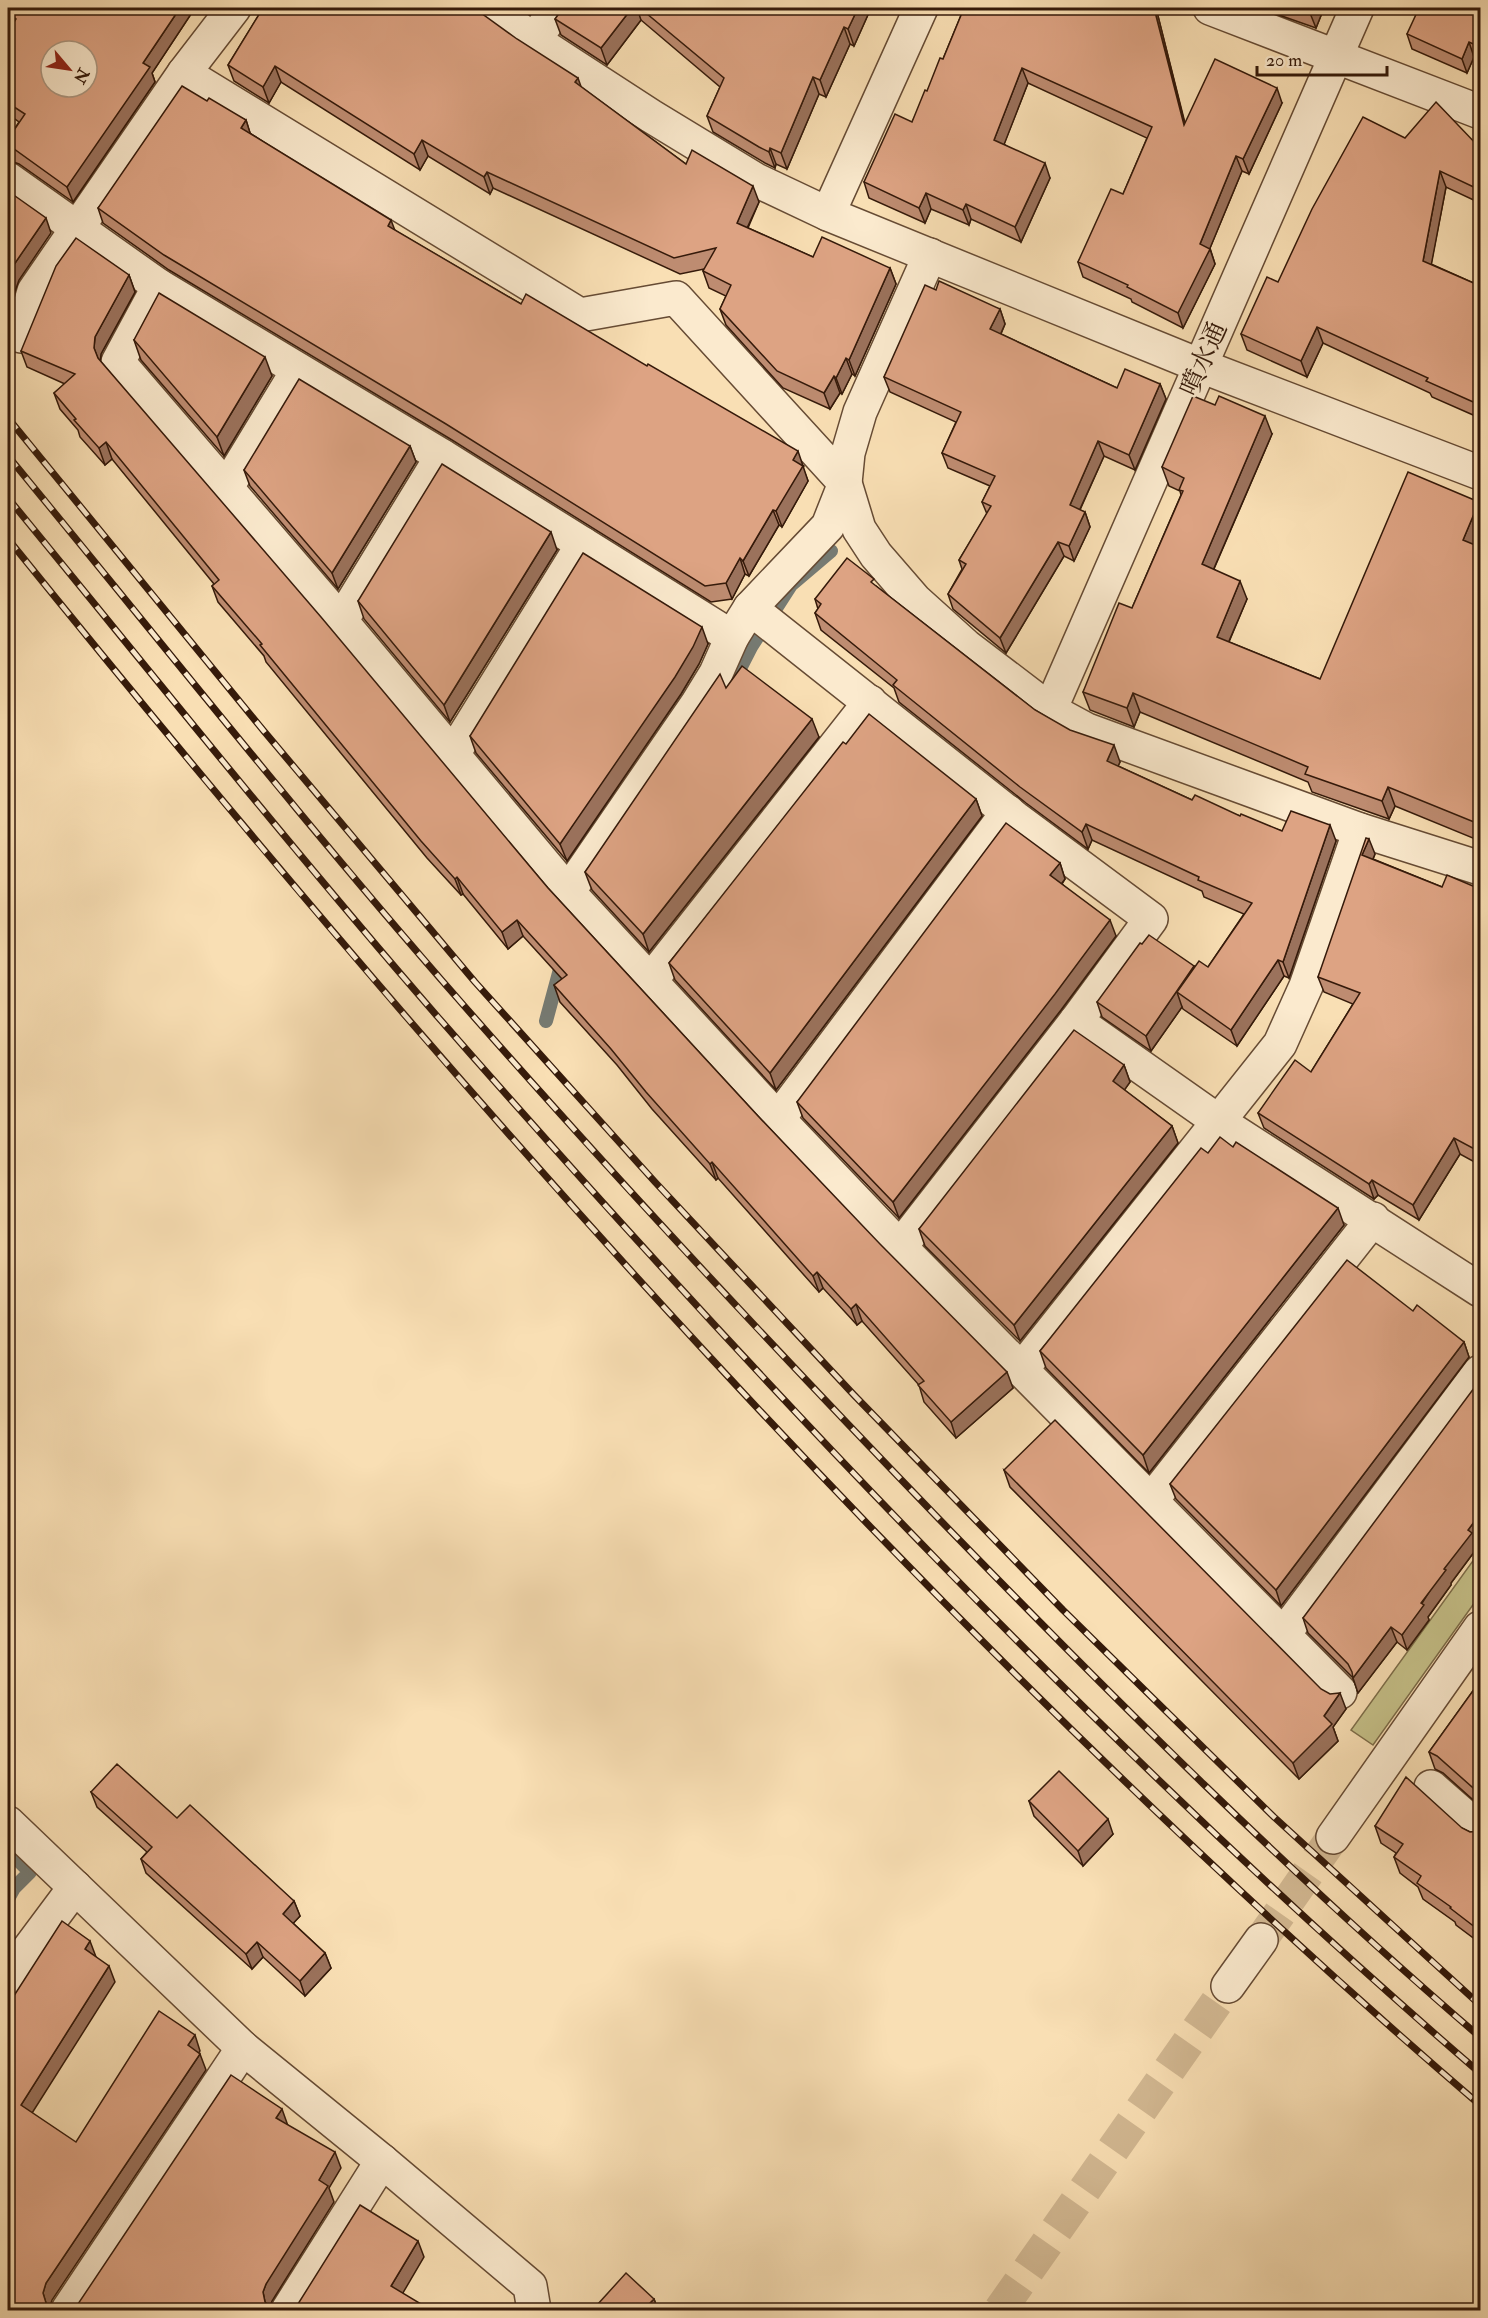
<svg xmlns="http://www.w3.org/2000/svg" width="1488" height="2318" font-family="'IM FELL Double Pica','Noto Serif JP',serif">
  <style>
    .green { fill: #c5c088; stroke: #7d6d49; stroke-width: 1.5 }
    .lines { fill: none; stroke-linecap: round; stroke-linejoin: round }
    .stream { stroke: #767a72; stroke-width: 14 }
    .minor-tunnel { stroke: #d2b892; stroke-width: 33; stroke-dasharray: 33 16; stroke-linecap: butt }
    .minor-casing { stroke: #664b34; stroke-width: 36 }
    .minor { stroke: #fbeace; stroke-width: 33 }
    .rail-casing { stroke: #351a0a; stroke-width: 7 }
    .rail { stroke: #fbeace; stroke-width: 4.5; stroke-dasharray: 14; stroke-linecap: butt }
    .wall { fill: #be8c71; stroke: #351a0a; stroke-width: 1.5 }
    .shaded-wall { fill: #9b725c; stroke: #351a0a; stroke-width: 1.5 }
    .building { fill: #dda383; stroke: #351a0a; stroke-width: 1.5; fill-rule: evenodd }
    .labels { text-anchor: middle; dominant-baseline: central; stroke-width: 5; stroke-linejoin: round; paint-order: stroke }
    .street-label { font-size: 26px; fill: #351a0a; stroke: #fbeace }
  </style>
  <rect width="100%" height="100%" fill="#f9dfb4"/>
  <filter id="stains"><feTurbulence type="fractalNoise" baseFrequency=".00333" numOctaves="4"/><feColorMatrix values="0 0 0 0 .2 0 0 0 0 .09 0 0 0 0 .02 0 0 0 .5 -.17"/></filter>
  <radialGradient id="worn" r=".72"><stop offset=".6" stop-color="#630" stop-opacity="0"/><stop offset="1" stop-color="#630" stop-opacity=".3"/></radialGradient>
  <path class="green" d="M1480 1551V1595L1373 1745 1351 1730Z"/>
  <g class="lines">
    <g class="stream">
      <path d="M730 688 751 647 791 585 831 551"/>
      <path d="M546 1021 563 958"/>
      <path d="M8 1850 30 1872 14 1888 8 1899"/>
    </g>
    <g class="minor-tunnel">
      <path d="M1261 1940 1333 1837"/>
      <path d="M1000 2310 1228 1986"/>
    </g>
    <defs>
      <g id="minor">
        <path d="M490 8 534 40 651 116 756 180 828 214 1201 366 1480 473"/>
        <path d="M1210 8 1480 112"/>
        <path d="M534 40 557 8"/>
        <path d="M184 73 580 315 676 298 845 483 859 529 876 555 915 600 966 646 1050 710 1087 730 1360 830 1480 868"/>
        <path d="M8 179 159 286 442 456 732 637"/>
        <path d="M828 214 921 8"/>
        <path d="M159 286 118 362 341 621 568 892 778 1119 900 1247 1340 1692"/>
        <path d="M21 336 34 291 184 73 234 8"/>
        <path d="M227 487 298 370"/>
        <path d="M750 608 1015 818 1151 919 1076 1021 900 1247"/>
        <path d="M341 621 442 456"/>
        <path d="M1050 710 1357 8"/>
        <path d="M453 754 583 544"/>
        <path d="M568 892 697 704 716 673 732 637 750 608 828 526 845 483 848 453 860 412 930 255"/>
        <path d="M651 980 870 702"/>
        <path d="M1076 1021 1218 1121 1480 1290"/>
        <path d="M778 1119 1008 812"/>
        <path d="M1021 1370 1280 1044 1306 986 1360 830"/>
        <path d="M1150 1502 1373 1219"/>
        <path d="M1283 1635 1480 1372"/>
        <path d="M1431 1787 1480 1830"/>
        <path d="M8 1823 243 2048 382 2161 530 2286 534 2310"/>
        <path d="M1333 1837 1480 1628"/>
        <path d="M8 1977 75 1887"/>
        <path d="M1228 1986 1261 1940"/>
        <path d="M68 2310 243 2048"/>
        <path d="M288 2310 382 2161"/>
      </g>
    </defs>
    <use href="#minor" class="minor-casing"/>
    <use href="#minor" class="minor"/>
    <defs>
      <g id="rail">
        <path d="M8 418 263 730 475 982 655 1182 854 1395 1063 1610 1274 1817 1480 2005"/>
        <path d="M8 456C158 638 304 823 459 1000 614 1177 775 1349 939 1519 1113 1698 1291 1875 1480 2037"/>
        <path d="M8 498C150 671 290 847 437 1016 763 1388 1105 1750 1480 2073"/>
        <path d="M8 539C457 1095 937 1639 1480 2105"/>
      </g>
    </defs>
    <use href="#rail" class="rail-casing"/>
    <use href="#rail" class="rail"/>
  </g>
  <g class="wall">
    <path d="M8 8H195L152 73 155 82 73 202 19 164 8 160V139L19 122 8 114V32L11 26 8 24Z"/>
    <path d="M263 8 581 87 686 164 759 202 748 228 813 257 890 268 896 284 855 376 852 374 842 394 840 393 830 409 783 388 726 325 720 309 726 296 709 288 703 271 704 269 680 274 493 188 490 194 428 156 420 170 281 82 269 103 234 81 228 65Z"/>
    <path d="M521 8H534L530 14Z"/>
    <path d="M563 8H871L854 46 850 44 826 97 819 94 787 169 776 164 775 168 765 163 713 132 707 116 720 87 641 20 607 65 561 35 555 19Z"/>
    <path d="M964 8H1156L1185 123 1282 103 1249 174 1242 171 1210 248 1215 264 1183 328 1132 302 1131 299 1083 277 1078 262 1123 194 1147 138 1028 83 1004 144 1050 178 1021 242 971 219 969 225 931 209 925 223 869 198 864 182 912 122 943 59Z"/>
    <path d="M1259 8H1324L1316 28Z"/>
    <path d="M1480 8V60L1474 57 1467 73 1412 49 1407 34Z"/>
    <path d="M207 101 246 120 250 133 394 230 521 304 804 466 803 468 808 481 782 527 779 525 749 576 745 574 732 599 711 602 452 440 169 270 103 223 98 208Z"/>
    <path d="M1405 138 1480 148V203L1446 187 1431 264 1478 285 1480 278V418L1432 397 1430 393 1323 343 1307 377 1247 350 1241 334 1278 282Z"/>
    <path d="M129 275 135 292 101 354 100 361 548 888 758 1116 1013 1388 956 1438 924 1402 919 1385 862 1321 857 1325 823 1288 819 1292 718 1178 716 1180 652 1109 617 1065 560 1002 554 985 562 979 523 936 508 949 463 894 461 895 427 858 266 662 264 656 218 602 212 586 214 584 112 459 105 465 80 437 78 430 60 409 54 393 65 384 27 367 21 351Z"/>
    <path d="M936 290 1000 309 1005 324 1001 334 1117 388 1160 384 1166 399 1135 470 1104 456 1080 510 1085 512 1090 527 1074 561 1064 556 1006 653 953 609 948 594 962 569 959 560 987 514 982 502 990 486 948 468 942 453 956 422 890 392 884 377Z"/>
    <path d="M134 340 272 376 224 456 141 360Z"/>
    <path d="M1272 434 1214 569 1247 599 1229 642 1320 679 1480 505V533L1475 545 1480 547V841L1395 806 1389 819 1312 792 1308 782 1140 712 1134 727 1090 710 1083 692 1132 608 1181 495 1180 491 1169 486 1162 467Z"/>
    <path d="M410 446 416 462 338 589 250 486 244 470Z"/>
    <path d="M557 550 450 722 364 619 358 601Z"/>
    <path d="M876 586 1035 710 1120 762 1118 766 1192 800 1240 816 1282 831 1336 841 1289 978 1284 976 1237 1046 1183 1009 1182 1007 1151 1051 1102 1017 1097 1002 1194 966 1208 967 1244 914 1204 897 1202 891 1092 840 1088 849 1026 803 899 702 894 688 821 630 815 613 818 609 815 599Z"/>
    <path d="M708 644 699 664 681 694 567 861 476 753 470 736Z"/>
    <path d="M726 688 819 737 649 952 592 890 585 872Z"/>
    <path d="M846 744 976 799 982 816 776 1090 675 980 669 963Z"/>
    <path d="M1375 854 1373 859 1442 887 1480 889V1165L1460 1154 1419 1220 1378 1195 1374 1199 1264 1128 1258 1113 1311 1072 1353 1004 1324 992 1318 977Z"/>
    <path d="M1060 863 1065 879 1062 884 1116 936 1061 1010 899 1218 803 1118 797 1102Z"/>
    <path d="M1124 1065 1130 1082 1124 1090 1172 1126 1178 1143 1020 1341 925 1246 919 1229Z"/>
    <path d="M1233 1147 1344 1225 1149 1473 1046 1368 1040 1351 1208 1153Z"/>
    <path d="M1413 1311 1464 1342 1469 1357 1281 1606 1176 1499 1170 1484Z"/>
    <path d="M1004 1470 1346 1709 1333 1727 1338 1741 1299 1779 1010 1487Z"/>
    <path d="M1476 1543 1477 1548 1451 1583V1585L1428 1617 1429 1620 1407 1650 1397 1642 1358 1693 1353 1678 1308 1633 1303 1618Z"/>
    <path d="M1480 1681V1806L1443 1773 1435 1769 1429 1752Z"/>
    <path d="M91 1792 177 1818 294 1901 300 1916 293 1923 325 1953 331 1968 305 1996 263 1957 252 1969 146 1873 141 1859 147 1852 97 1807Z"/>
    <path d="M1029 1801 1113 1834 1083 1866 1034 1816Z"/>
    <path d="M1375 1826 1462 1828 1470 1832 1480 1831V1943L1456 1925 1455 1922 1423 1899 1418 1887 1400 1873 1394 1857 1396 1853 1381 1843Z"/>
    <path d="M654 2299 658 2310H601L598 2304Z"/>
  </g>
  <g class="shaded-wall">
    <path d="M180 8H195L152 73 155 82 73 202 67 187 143 63Z"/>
    <path d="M528 8H534L530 14Z"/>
    <path d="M632 8H637L641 20 607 65 601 48Z"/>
    <path d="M858 8H871L854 46 848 29Z"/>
    <path d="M1154 8H1156L1189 141 1184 125Z"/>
    <path d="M1312 8H1324L1316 28 1310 13Z"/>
    <path d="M844 27 850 44 826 97 820 80Z"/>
    <path d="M1469 42 1474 57 1467 73 1462 59Z"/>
    <path d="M275 66 281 82 269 103 263 87Z"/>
    <path d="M1022 68 1028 83 1000 155 994 140Z"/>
    <path d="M813 77 819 94 787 169 781 153Z"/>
    <path d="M578 78 584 95 575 82Z"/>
    <path d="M1277 88 1282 103 1249 174 1243 159Z"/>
    <path d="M246 120 251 136 241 128Z"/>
    <path d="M422 140 428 156 420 170 414 154Z"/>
    <path d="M770 148 776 164 775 168 769 152Z"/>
    <path d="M1236 156 1242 171 1208 253 1210 249 1215 264 1183 328 1178 313 1200 244Z"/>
    <path d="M1045 163 1050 178 1021 242 1015 227Z"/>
    <path d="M1440 171 1446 187 1429 277 1423 261Z"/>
    <path d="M487 172 493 188 490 194 484 177Z"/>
    <path d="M753 186 759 202 742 239 737 223Z"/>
    <path d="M926 193 931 209 925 223 919 208Z"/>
    <path d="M966 204 971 219 969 225 963 210Z"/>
    <path d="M46 218 51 233 19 280 13 297 8 302V282L13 266Z"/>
    <path d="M391 220 397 236 388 226Z"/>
    <path d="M890 268 896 284 855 376 849 360Z"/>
    <path d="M129 275 135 292 101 354 100 365 94 348 95 337Z"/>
    <path d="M1000 309 1005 324 996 344 990 329Z"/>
    <path d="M1317 327 1323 343 1307 377 1301 361Z"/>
    <path d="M265 357 272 376 224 456 217 437Z"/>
    <path d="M846 358 852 374 842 394 836 378Z"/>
    <path d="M834 376 840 393 830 409 824 393Z"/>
    <path d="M1160 384 1166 399 1135 470 1129 455Z"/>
    <path d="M1265 416 1272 434 1208 582 1202 564Z"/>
    <path d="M1098 441 1104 456 1075 520 1070 505Z"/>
    <path d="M106 442 112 459 105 465 99 448Z"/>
    <path d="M410 446 416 462 338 589 332 573Z"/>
    <path d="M798 451 808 481 782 527 776 511 793 460Z"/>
    <path d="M1479 502 1480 505V533L1470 559 1463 540Z"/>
    <path d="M773 510 779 525 749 576 743 561Z"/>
    <path d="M1085 512 1090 527 1074 561 1069 546Z"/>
    <path d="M551 532 557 550 450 722 444 705Z"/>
    <path d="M1058 542 1064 556 1006 653 1000 638Z"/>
    <path d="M740 558 745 574 732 599 726 583Z"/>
    <path d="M1240 581 1247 599 1223 655 1217 637Z"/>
    <path d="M702 627 708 644 699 664 681 694 567 861 560 844Z"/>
    <path d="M1133 693 1140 712 1134 727 1127 708Z"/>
    <path d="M812 719 819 737 649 952 643 934Z"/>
    <path d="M1114 745 1120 762 1113 777 1107 761Z"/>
    <path d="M1388 787 1395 806 1389 819 1382 801Z"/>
    <path d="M976 799 982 816 776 1090 770 1073Z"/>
    <path d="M1480 807V840L1474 822Z"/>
    <path d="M1086 824 1092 840 1088 849 1082 832Z"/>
    <path d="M1330 825 1336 841 1289 978 1283 962Z"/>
    <path d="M1369 839 1375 854 1368 871 1362 855Z"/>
    <path d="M1060 863 1065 879 1056 891 1050 875Z"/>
    <path d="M457 877 463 894 461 895 455 879Z"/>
    <path d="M517 920 523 936 508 949 502 932Z"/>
    <path d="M1110 920 1116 936 1061 1010 899 1218 893 1202Z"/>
    <path d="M1278 960 1284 976 1237 1046 1231 1030Z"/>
    <path d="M1194 966 1177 992 1182 1007 1151 1051 1146 1036Z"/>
    <path d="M1124 1065 1130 1082 1119 1098 1113 1081Z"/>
    <path d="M1172 1126 1178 1143 1020 1341 1014 1325Z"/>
    <path d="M1454 1138 1460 1154 1419 1220 1413 1205Z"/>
    <path d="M712 1162 718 1178 716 1180 710 1164Z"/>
    <path d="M1372 1180 1378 1195 1374 1199 1369 1184Z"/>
    <path d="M1338 1208 1344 1225 1149 1473 1143 1455Z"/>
    <path d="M817 1272 823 1288 819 1292 813 1276Z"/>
    <path d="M856 1304 862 1321 857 1325 851 1309Z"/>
    <path d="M1464 1342 1469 1357 1281 1606 1276 1590Z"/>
    <path d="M1007 1372 1013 1388 956 1438 951 1422Z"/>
    <path d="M1480 1514V1536L1476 1543 1477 1548 1451 1583V1585L1428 1617 1429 1620 1407 1650 1402 1635 1468 1530Z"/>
    <path d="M1391 1627 1397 1642 1358 1693 1353 1678Z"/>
    <path d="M1340 1693 1346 1709 1333 1727 1338 1741 1299 1779 1293 1763 1324 1716Z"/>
    <path d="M1108 1819 1113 1834 1083 1866 1078 1851Z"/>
    <path d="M294 1901 300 1916 288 1929 283 1914Z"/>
    <path d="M90 1941 96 1957 85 1949Z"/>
    <path d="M257 1942 263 1957 252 1969 246 1954Z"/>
    <path d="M325 1953 331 1968 305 1996 300 1981Z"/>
    <path d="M109 1966 115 1982 27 2121 21 2105Z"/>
    <path d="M195 2035 200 2051 194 2061 188 2045Z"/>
    <path d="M200 2054 206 2070 52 2300 49 2309 46 2303 43 2293 46 2283Z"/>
    <path d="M282 2109 288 2126 276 2118Z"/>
    <path d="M335 2152 341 2168 329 2188 334 2202 272 2301 269 2309 265 2302 263 2292 266 2284 319 2180Z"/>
    <path d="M418 2241 424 2257 397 2303 391 2286Z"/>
    <path d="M654 2299 658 2310H643Z"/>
  </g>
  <g class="building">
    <path d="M8 8H180L143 63 150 67 67 187 14 149 8 147V139L25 114 8 103V32L16 19 8 13ZM51 51H87V87H51Z"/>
    <path d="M263 8H474L517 39 578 78 575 82 686 164 692 150 753 186 737 223 813 257 822 237 890 268 849 360 846 358 836 378 834 376 824 393 777 371 720 309 731 285 703 271 716 248 674 258 487 172 484 177 422 140 414 154 275 66 263 87 228 65Z"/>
    <path d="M563 8H632L601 48 555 19Z"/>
    <path d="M640 8H858L848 29 844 27 820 80 813 77 781 153 770 148 769 152 759 147 707 116 724 78Z"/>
    <path d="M964 8H1154L1184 125 1215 59 1277 88 1243 159 1236 156 1200 244 1210 249 1178 313 1127 287 1128 285 1078 262 1111 189 1123 194 1152 127 1022 68 994 140 1045 163 1015 227 966 204 963 210 926 193 919 208 864 182 895 114 912 122 925 90 927 91 940 58 943 59Z"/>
    <path d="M1296 8H1312L1310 13Z"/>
    <path d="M1419 8H1480V47L1469 42 1462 59 1407 34Z"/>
    <path d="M182 86 207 101 209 98 246 120 241 128 391 220 388 226 521 304 526 294 647 366 648 364 798 451 793 460 803 466 776 511 773 510 743 561 740 558 726 583 705 586 446 424 164 255 98 208Z"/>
    <path d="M1436 102 1480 148V190L1440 171 1423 261 1478 285 1480 278V405L1426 381 1428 378 1317 327 1301 361 1241 334 1267 277 1278 282 1312 209 1363 117 1405 138Z"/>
    <path d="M8 191 46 218 13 266 8 282Z"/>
    <path d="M76 238 129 275 95 337 94 348 98 358 321 617 548 888 758 1116 880 1244 1007 1372 951 1422 918 1385 924 1381 856 1304 851 1309 817 1272 813 1276 712 1162 710 1164 646 1092 611 1049 554 985 567 975 517 920 502 932 457 877 455 879 421 841 260 645 262 644 212 586 219 580 106 442 99 448 74 420 76 419 54 393 75 374 21 351 56 266Z"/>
    <path d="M939 281 1000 309 990 329 1117 388 1125 369 1160 384 1129 455 1098 441 1070 505 1085 512 1069 546 1058 542 1000 638 948 594 966 564 959 560 991 506 982 502 995 476 942 453 961 412 884 377 925 285 936 290Z"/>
    <path d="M159 293 265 357 217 437 134 340Z"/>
    <path d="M299 379 410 446 332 573 244 470Z"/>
    <path d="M1193 396 1215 405 1219 396 1265 416 1202 564 1240 581 1217 637 1320 679 1408 472 1479 502 1463 540 1480 547V807L1474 822 1388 787 1382 801 1305 774 1308 767 1133 693 1127 708 1083 692 1119 603 1132 608 1183 491 1179 490 1184 478 1162 467Z"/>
    <path d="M442 464 551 532 444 705 358 601Z"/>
    <path d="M583 553 702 627 693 647 675 677 560 844 470 736Z"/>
    <path d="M847 558 874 579 871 582 1035 710 1070 730 1114 745 1107 761 1192 800 1195 795 1240 816 1241 814 1282 831 1291 811 1330 825 1283 962 1278 960 1231 1030 1177 992 1199 961 1208 967 1252 903 1198 880 1199 877 1086 824 1082 832 1020 787 893 685 897 680 815 613 821 604 815 599Z"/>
    <path d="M742 666 812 719 643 934 585 872 720 674 726 688Z"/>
    <path d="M869 714 976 799 770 1073 669 963 843 742 846 744Z"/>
    <path d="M1006 823 1060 863 1050 875 1110 920 1055 994 893 1202 797 1102Z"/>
    <path d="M1366 838 1369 839 1362 855 1442 887 1447 875 1480 889V1152L1454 1138 1413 1205 1372 1180 1369 1184 1258 1113 1295 1060 1311 1072 1360 993 1318 977Z"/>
    <path d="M1149 935 1194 966 1146 1036 1097 1002 1140 943 1142 944Z"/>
    <path d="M1074 1030 1124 1065 1113 1081 1172 1126 1014 1325 919 1229Z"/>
    <path d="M1220 1137 1233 1147 1236 1142 1338 1208 1143 1455 1040 1351 1201 1148 1208 1153Z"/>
    <path d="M1347 1260 1413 1311 1417 1305 1464 1342 1276 1590 1170 1484Z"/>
    <path d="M1480 1380V1514L1468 1530 1472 1533 1444 1569 1446 1570 1421 1603 1424 1605 1402 1635 1391 1627 1353 1678 1352 1672 1348 1664 1303 1618Z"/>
    <path d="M1055 1420 1321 1689 1330 1694 1340 1693 1324 1716 1332 1724 1293 1763 1004 1470Z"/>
    <path d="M1480 1681V1794L1437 1756 1429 1752Z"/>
    <path d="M117 1764 177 1818 190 1805 294 1901 283 1914 325 1953 300 1981 257 1942 246 1954 141 1859 152 1847 91 1792Z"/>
    <path d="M1059 1771 1108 1819 1078 1851 1029 1801Z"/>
    <path d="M1406 1777 1462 1828 1470 1832 1480 1831V1931L1450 1908 1451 1907 1417 1883 1421 1876 1394 1857 1403 1844 1375 1826Z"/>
    <path d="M62 1921 90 1941 85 1949 109 1966 21 2105 76 2142 159 2011 195 2035 188 2045 200 2054 46 2283 43 2293 46 2303 51 2309 56 2310H8V2005Z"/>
    <path d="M231 2075 282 2109 276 2118 335 2152 319 2180 328 2186 266 2284 263 2292 265 2302 272 2309 276 2310H70L78 2304Z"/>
    <path d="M360 2205 418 2241 391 2286 431 2310H289H291L298 2304Z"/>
    <path d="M626 2273 654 2299 643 2310H606L598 2304Z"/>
  </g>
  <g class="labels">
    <g class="street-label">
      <text transform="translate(1204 359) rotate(-66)">噴水通</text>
    </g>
  </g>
  <rect width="1488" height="2318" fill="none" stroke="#f9dfb4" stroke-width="30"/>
  <rect x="9" y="9" width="1470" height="2300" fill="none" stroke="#351a0a" stroke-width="3"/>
  <rect x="15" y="15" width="1458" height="2288" fill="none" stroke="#351a0a" stroke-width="1.5"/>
  <g transform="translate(69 69) rotate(119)"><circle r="28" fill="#fbeace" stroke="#ac9780" stroke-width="1.5"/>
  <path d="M0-4.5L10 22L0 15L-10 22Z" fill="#8f2418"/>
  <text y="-9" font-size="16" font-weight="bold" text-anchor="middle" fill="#351a0a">N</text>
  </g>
  <path d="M1257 66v9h130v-9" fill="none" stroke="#351a0a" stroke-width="3"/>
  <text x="1266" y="66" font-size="18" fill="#351a0a" stroke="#fbeace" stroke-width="4.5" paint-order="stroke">20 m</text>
  <rect width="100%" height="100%" filter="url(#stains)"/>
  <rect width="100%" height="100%" fill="url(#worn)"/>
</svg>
